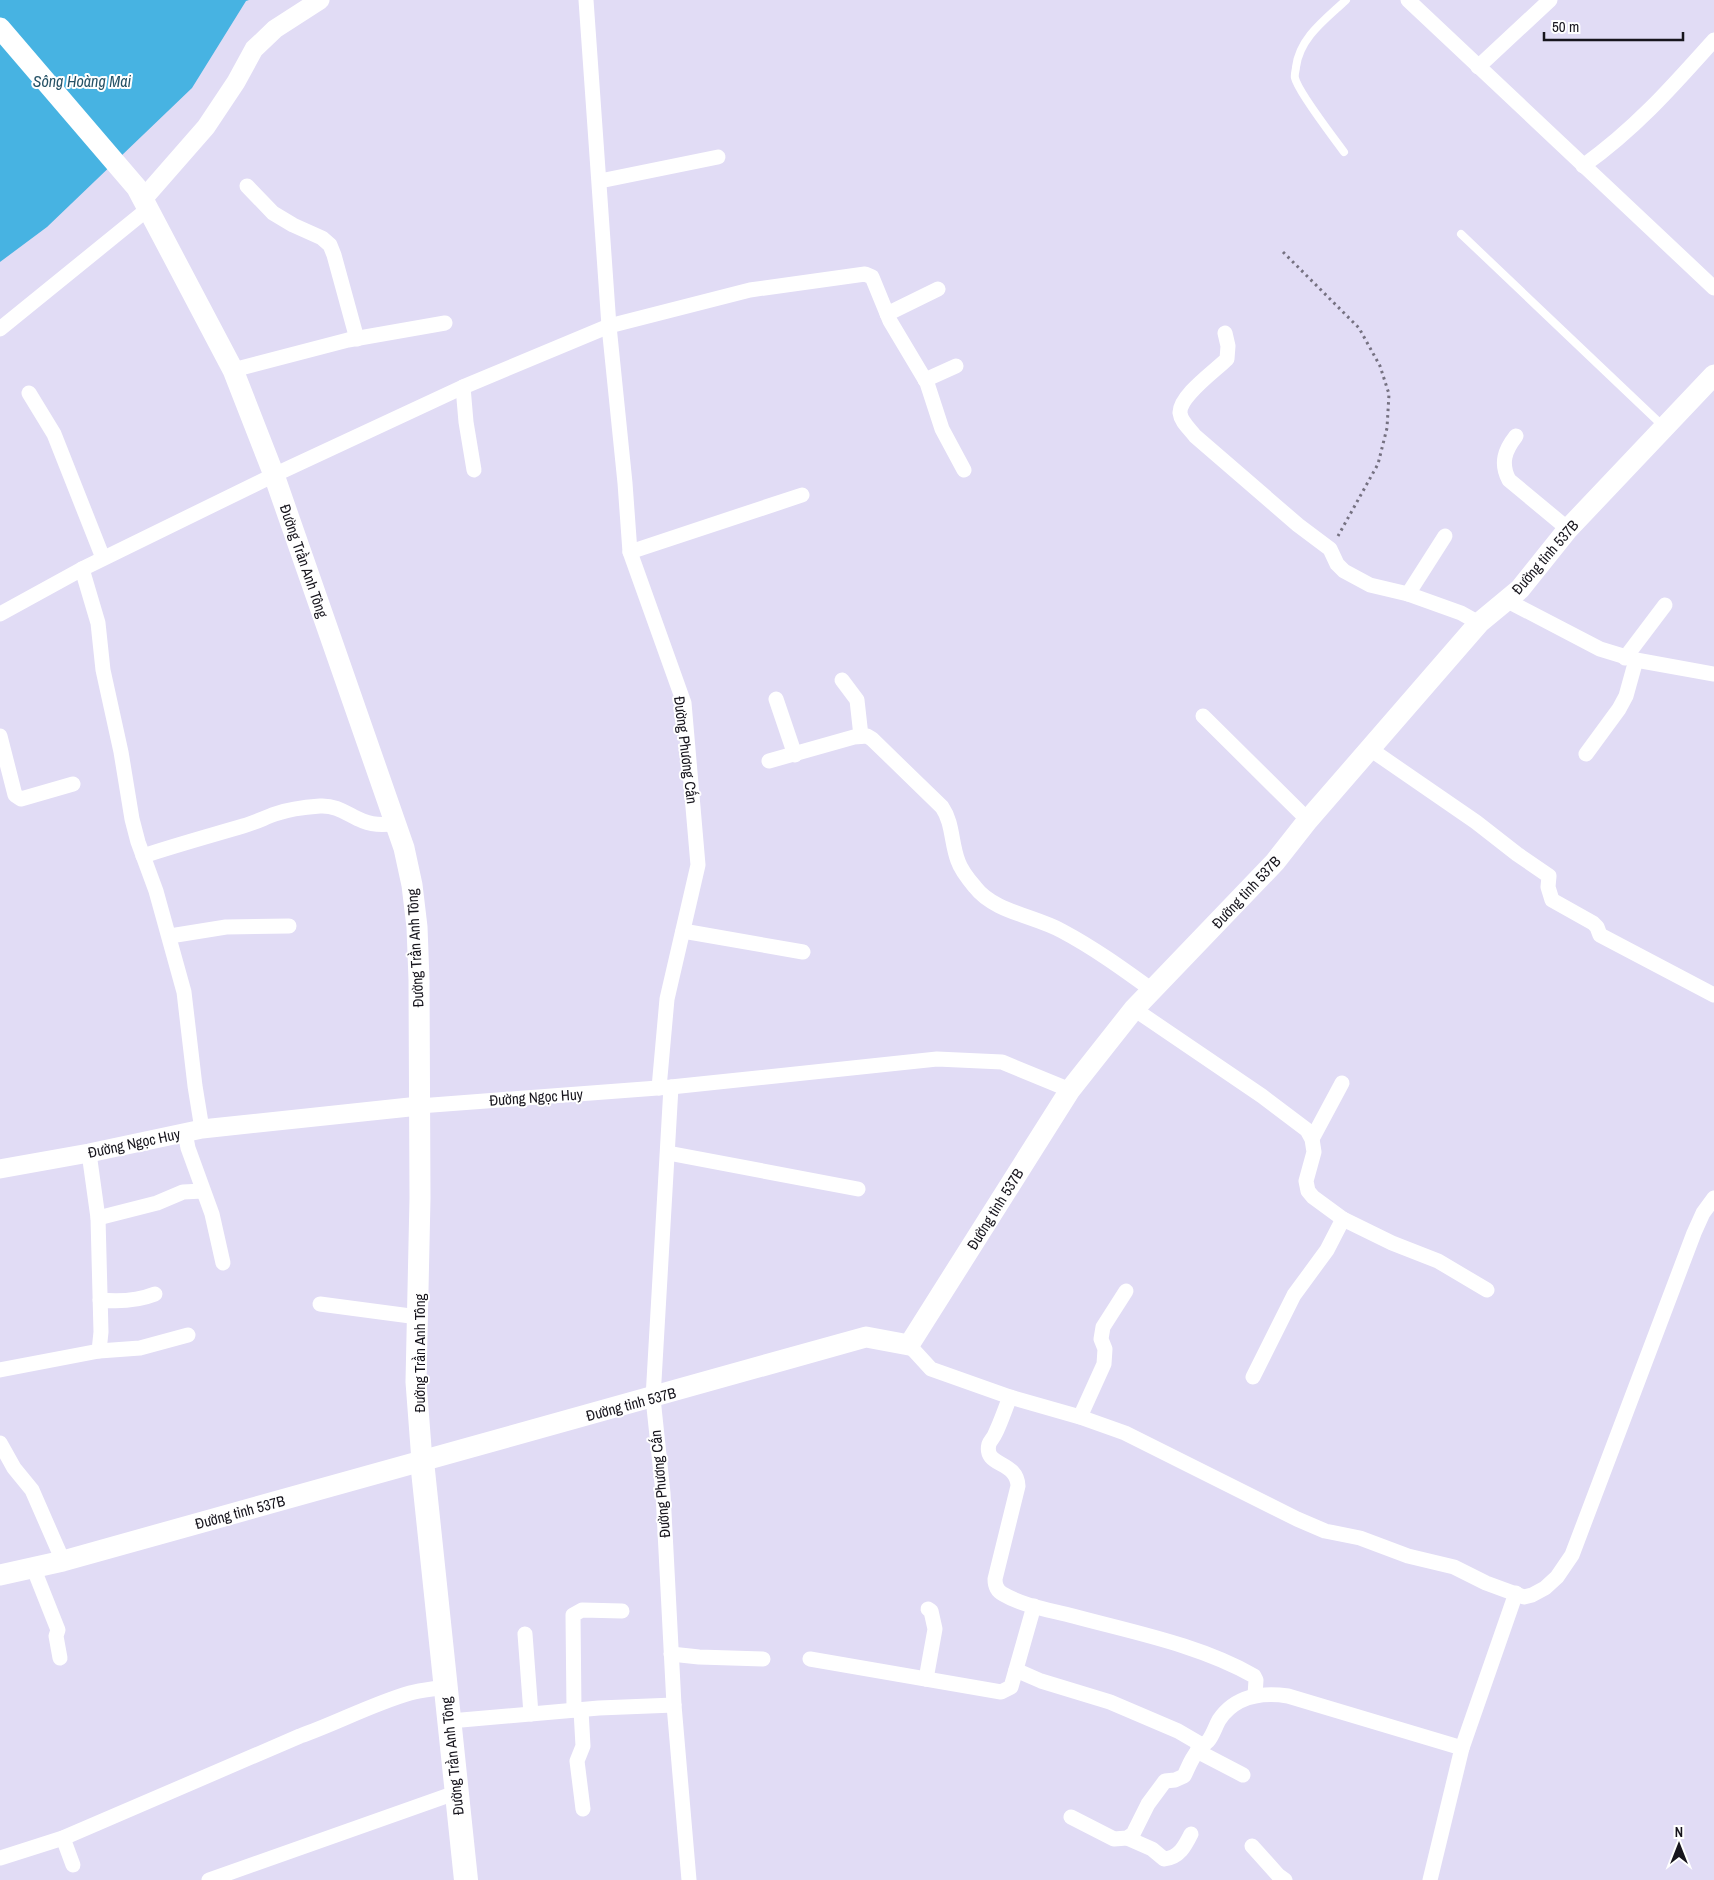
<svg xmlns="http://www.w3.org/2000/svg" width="1714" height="1880" font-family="'Archivo Narrow',sans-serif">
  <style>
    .water { fill: #47b3e2 }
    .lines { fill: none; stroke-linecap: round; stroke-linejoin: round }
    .path { stroke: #757181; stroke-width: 3; stroke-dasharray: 2.5 4; stroke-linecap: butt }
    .service { stroke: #fff; stroke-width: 8 }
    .minor { stroke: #fff; stroke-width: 15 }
    .tertiary { stroke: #fff; stroke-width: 19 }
    .secondary { stroke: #fff; stroke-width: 21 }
    .primary { stroke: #fff; stroke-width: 24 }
    .labels { text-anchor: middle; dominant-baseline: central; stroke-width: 4; stroke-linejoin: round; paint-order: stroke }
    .street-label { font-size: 15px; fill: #17151d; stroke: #fff }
    .water-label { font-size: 16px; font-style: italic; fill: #265266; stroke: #fff }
  </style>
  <rect width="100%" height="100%" fill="#e1dcf5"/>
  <path class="water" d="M0 0H249L246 1 192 88 47 227 0 262Z"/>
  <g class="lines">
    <path class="path" d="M1283 252 1359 328 1380 366 1389 394 1387 428 1378 464 1338 536"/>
    <g class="service">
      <path d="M1344 152C1334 138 1298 92 1295 78 1294 75 1296 70 1296 67 1300 37 1326 19 1346 0"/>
      <path d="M1461 234 1664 427"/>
    </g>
    <g class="minor">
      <path d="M586 0 609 326 625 483 630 552 684 703 698 865 667 999 659 1088"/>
      <path d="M1408 0 1714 288"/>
      <path d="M1478 67 1550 0"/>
      <path d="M1583 166C1635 129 1672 87 1714 40"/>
      <path d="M600 181 718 157"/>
      <path d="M247 186 273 213 293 225 322 238 330 245 334 255 357 339"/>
      <path d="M887 314 938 289"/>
      <path d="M0 329 149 208"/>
      <path d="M1225 333 1228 346 1227 359C1215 371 1179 396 1180 413 1181 422 1190 429 1195 436L1298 525 1330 549 1337 564 1344 571 1370 585 1408 594 1461 613 1479 623"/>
      <path d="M233 370 348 340 445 323"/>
      <path d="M925 380 956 366"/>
      <path d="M463 387 466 422 474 470"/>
      <path d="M29 393 54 434 103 558"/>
      <path d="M1516 436C1505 450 1500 463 1509 480L1568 529"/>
      <path d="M630 552 802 495"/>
      <path d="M82 569 98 623 103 670 121 752 132 819 138 842 156 891 184 992 195 1086 202 1129"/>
      <path d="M1408 594 1445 536"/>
      <path d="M1506 600 1600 649 1636 660 1714 674"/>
      <path d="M0 614 82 569 274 475 463 387 609 326 750 290 865 274 872 277 890 321 927 383 942 429 964 470"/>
      <path d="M1625 658 1665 605"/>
      <path d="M842 680 857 700 861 736"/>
      <path d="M776 699 795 755"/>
      <path d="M1203 716 1308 820"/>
      <path d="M0 736 15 795 21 799 73 784"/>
      <path d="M1370 749 1476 822 1517 854 1549 876 1548 887 1552 900 1593 923 1597 927 1600 935 1714 995"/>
      <path d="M1586 754 1619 709 1626 696 1636 660"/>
      <path d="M769 761 854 737 867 736 872 739 942 807C953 823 951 843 958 861 961 870 969 880 975 887 994 912 1035 916 1062 931 1094 948 1123 969 1152 990"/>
      <path d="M143 856C176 845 209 836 243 826 254 823 264 818 275 814 289 809 306 807 320 806 338 805 348 815 363 821 373 825 386 825 397 823"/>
      <path d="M683 931 803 952"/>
      <path d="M170 936 226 927 289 926"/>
      <path d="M1134 1009 1262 1096 1307 1130 1312 1139 1314 1152 1306 1181 1308 1191 1313 1197 1343 1219 1392 1243 1438 1261 1487 1290"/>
      <path d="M671 1087 653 1398 663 1493 674 1705 689 1880"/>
      <path d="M419 1106 671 1087 937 1059 1002 1062 1070 1090"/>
      <path d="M185 1133 188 1148 212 1214 223 1263"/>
      <path d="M1312 1139 1342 1083"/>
      <path d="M89 1153 98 1218 101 1332 99 1351"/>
      <path d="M668 1153 858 1189"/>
      <path d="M98 1218 157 1203 183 1192 203 1191"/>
      <path d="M100 1300C120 1302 137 1301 155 1294"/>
      <path d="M320 1304 418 1317"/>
      <path d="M909 1345 931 1369 1010 1397 1080 1417 1125 1433 1297 1519 1325 1531 1360 1538 1408 1556 1454 1567 1486 1583 1524 1597 1532 1595 1545 1588 1557 1577 1572 1555 1694 1233 1703 1213 1714 1198"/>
      <path d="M0 1370 99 1351 140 1348 188 1335"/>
      <path d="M1253 1377 1294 1295 1327 1250 1343 1219"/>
      <path d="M1010 1397C1005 1409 1001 1422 995 1434 994 1437 990 1441 989 1444 983 1467 1017 1460 1018 1486L995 1579C995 1585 997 1591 1003 1594 1023 1606 1050 1610 1073 1616 1132 1632 1200 1645 1254 1676L1256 1680 1255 1695"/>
      <path d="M1080 1417 1104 1364 1105 1349 1101 1339 1103 1327 1126 1291"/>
      <path d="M0 1443 14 1468 32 1490 63 1561"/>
      <path d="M33 1567 58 1630 56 1636 60 1658"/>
      <path d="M525 1634 531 1714"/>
      <path d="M671 1654 699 1657 763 1659"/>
      <path d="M810 1659 1001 1692 1011 1687 1034 1606"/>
      <path d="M1016 1670 1041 1681 1110 1702 1178 1731 1202 1745"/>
      <path d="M926 1679 935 1629 931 1611 928 1609"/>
      <path d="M574 1710 573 1615 582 1610 622 1611"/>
      <path d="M581 1710 583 1746 577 1761 583 1809"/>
      <path d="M450 1721 599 1708 674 1705"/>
      <path d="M1197 1751 1243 1775"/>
      <path d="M1071 1817 1114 1839 1127 1838 1133 1834 1148 1804 1165 1781 1175 1780 1184 1776C1188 1768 1191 1759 1197 1752 1200 1747 1204 1745 1208 1741 1213 1735 1215 1727 1219 1720 1235 1696 1262 1692 1288 1696L1462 1748"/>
      <path d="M63 1838 73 1865"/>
      <path d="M1127 1838 1152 1849 1164 1859C1179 1858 1185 1846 1191 1834"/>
      <path d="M1252 1846 1278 1875 1285 1880"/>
      <path d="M0 1858 63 1838 300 1736C337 1723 372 1704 410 1693 421 1690 433 1689 445 1687"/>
      <path d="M209 1880 455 1793"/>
      <path d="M1430 1880 1462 1748 1516 1593"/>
    </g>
    <g class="tertiary">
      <path d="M143 199 206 127 236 82 254 49 275 29 320 0"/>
      <path d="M0 1169 89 1153 202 1129 419 1106"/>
    </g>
    <g class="secondary">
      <path d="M0 28 137 188 233 370 274 475 404 848 412 885 417 927 419 980 420 1198 416 1382 422 1461"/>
      <path d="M0 1575 63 1561 866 1337 909 1345 1070 1090 1134 1009 1275 862 1308 820 1479 623 1520 589 1568 529 1714 375"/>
    </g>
    <path class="primary" d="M422 1461 466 1880"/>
  </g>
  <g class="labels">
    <g class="street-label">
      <text transform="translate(1545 557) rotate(-49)">Đường tỉnh 537B</text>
      <text transform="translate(304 561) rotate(71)">Đường Trần Anh Tông</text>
      <text transform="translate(686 750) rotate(83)">Đường Phương Cấn</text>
      <text transform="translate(1246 892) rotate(-47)">Đường tỉnh 537B</text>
      <text transform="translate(415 948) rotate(-93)">Đường Trần Anh Tông</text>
      <text transform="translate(536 1097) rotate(-4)">Đường Ngọc Huy</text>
      <text transform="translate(134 1143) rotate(-12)">Đường Ngọc Huy</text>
      <text transform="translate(995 1209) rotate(-58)">Đường tỉnh 537B</text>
      <text transform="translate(419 1353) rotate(-90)">Đường Trần Anh Tông</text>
      <text transform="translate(631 1404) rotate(-15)">Đường tỉnh 537B</text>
      <text transform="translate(660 1484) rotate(-95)">Đường Phương Cấn</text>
      <text transform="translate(240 1512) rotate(-15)">Đường tỉnh 537B</text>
      <text transform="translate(452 1756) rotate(-96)">Đường Trần Anh Tông</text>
    </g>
    <g class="water-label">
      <text x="82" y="81">Sông Hoàng Mai</text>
    </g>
  </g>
  <g transform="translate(1679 1845)" stroke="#ffffff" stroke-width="4" paint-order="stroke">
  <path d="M0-4L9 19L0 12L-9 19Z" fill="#17151d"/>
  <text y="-8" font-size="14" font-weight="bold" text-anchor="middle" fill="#17151d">N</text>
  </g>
  <path d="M1544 32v8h139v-8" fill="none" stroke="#17151d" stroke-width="2.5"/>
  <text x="1552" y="32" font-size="15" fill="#17151d" stroke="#ffffff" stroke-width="4" paint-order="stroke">50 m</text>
</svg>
